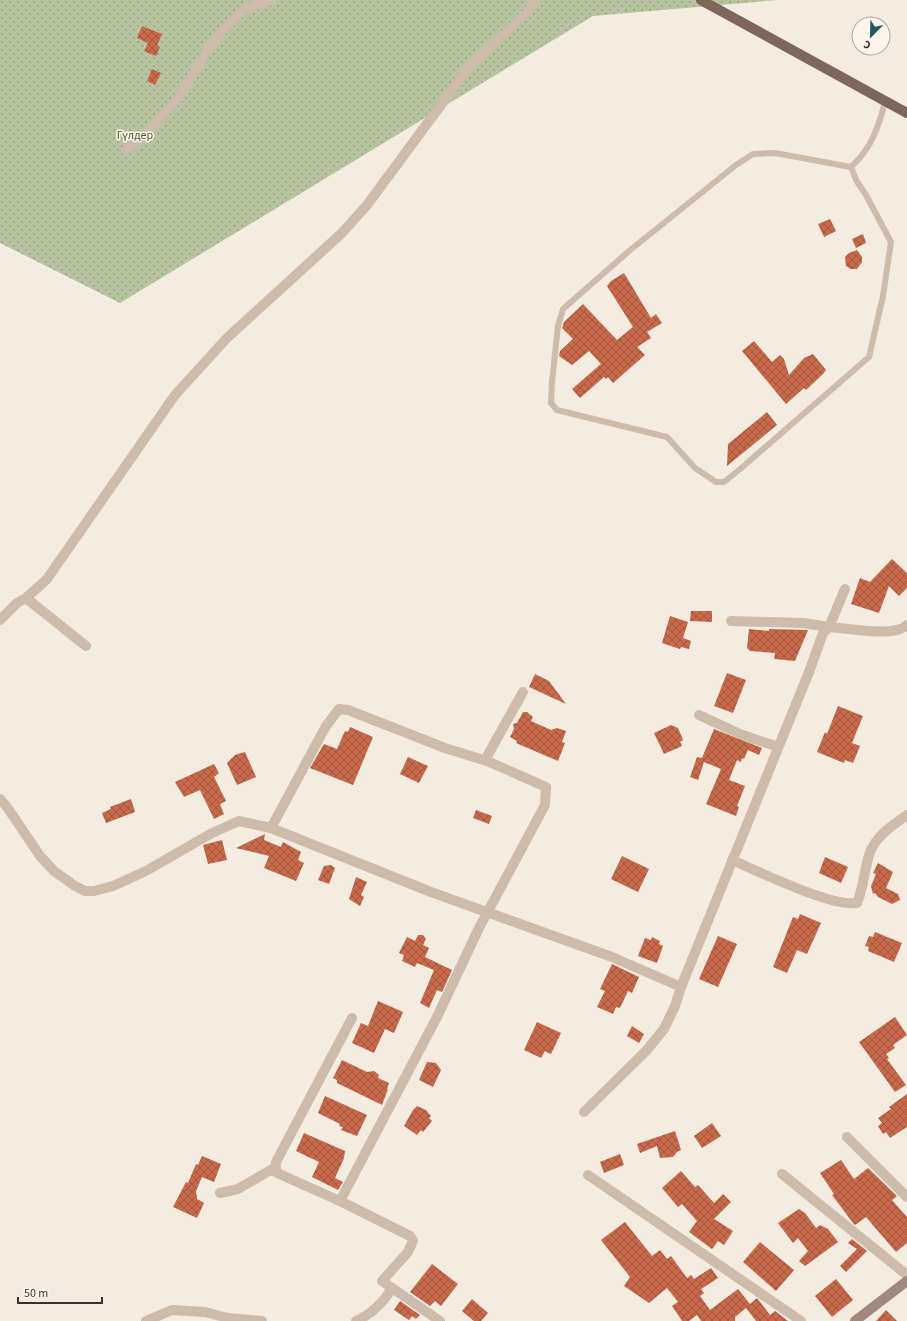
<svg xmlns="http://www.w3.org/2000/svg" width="907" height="1321" font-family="'Source Sans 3',sans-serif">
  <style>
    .green { fill: url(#green-dots) }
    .building { fill: url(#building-cross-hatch) }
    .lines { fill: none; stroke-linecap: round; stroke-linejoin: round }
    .lane { stroke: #cdbbac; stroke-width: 6 }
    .street { stroke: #cdbbac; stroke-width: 10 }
    .secondary { stroke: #a18a7d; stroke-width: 10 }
    .primary { stroke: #7d675c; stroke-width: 10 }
    .labels { text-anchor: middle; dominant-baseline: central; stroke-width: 3; stroke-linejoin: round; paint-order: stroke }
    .park-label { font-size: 12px; fill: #4a5a2e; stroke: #fbf5ee }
  </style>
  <defs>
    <pattern id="green-dots" width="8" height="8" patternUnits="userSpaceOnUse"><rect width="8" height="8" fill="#b8c4a0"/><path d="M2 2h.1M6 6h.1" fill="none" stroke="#97a083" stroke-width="1.8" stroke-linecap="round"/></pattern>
    <pattern id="building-cross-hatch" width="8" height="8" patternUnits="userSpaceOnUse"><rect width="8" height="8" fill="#c8694b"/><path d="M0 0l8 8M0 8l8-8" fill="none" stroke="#a4573f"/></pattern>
  </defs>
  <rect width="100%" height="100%" fill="#f4ebe1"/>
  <path class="green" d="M0 0H777L593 16 120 303 0 243Z"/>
  <g class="building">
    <path d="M142 26 162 34 157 46 160 47 156 56 144 51 148 43 137 38Z"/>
    <path d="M152 69 161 73 155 85 147 81Z"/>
    <path d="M830 219 836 231 824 237 818 224Z"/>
    <path d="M863 234 866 243 856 248 852 239Z"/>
    <path d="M857 250 862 257V262L857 269H851L846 266 845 257 849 253Z"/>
    <path d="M624 273 651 318 656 314 662 323 647 332 651 338 637 347 645 355 613 383 608 377 606 379 604 377 580 398 572 389 601 364 589 351 572 365 559 356 560 351 573 339 562 328 564 322 583 304 617 340 633 327 607 286 611 281Z"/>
    <path d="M754 341 772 362 780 355 784 359 789 375 804 358 813 354 826 370 823 374 806 390 804 388 786 404 742 351Z"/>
    <path d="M767 412 777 425 727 466 728 444Z"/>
    <path d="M892 559 907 573V588L899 596 889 586 879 613 851 604 860 578 870 582Z"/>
    <path d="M691 611H712V622L690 621Z"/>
    <path d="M670 616 688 622 683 638 691 641 689 649 681 647 680 649 662 643Z"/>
    <path d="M749 629 769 631V629L808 630 795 661 774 659 775 653 750 651 747 648Z"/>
    <path d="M727 673 746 680 733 713 714 706Z"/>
    <path d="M535 674 549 681 566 704 529 687Z"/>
    <path d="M838 706 863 716 852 743 860 746 853 763 845 760 844 763 817 752 825 732 827 734Z"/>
    <path d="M523 712H527L533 717 531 721 551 730 557 728 566 731 562 742 565 743 558 761 516 743 517 741 510 737 514 729 513 724 517 723Z"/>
    <path d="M671 725 678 728 683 740 680 742 682 746 664 754 654 733Z"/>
    <path d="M350 727 373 737 353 785 310 768 324 744 337 749 345 731 348 732Z"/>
    <path d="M714 729 762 748 759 755 748 750 744 759 742 758 741 762 737 760 729 780 745 786 737 806 739 807 736 816 706 804 721 769 704 762 698 780 690 777 697 757 702 758Z"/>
    <path d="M245 752 256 777 237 785 227 763 235 755Z"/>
    <path d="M408 757 428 766 419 783 400 774Z"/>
    <path d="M214 764 219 773 214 777 226 801 220 804 224 814 214 819 200 790 184 797 175 782Z"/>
    <path d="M131 799 135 812 106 823 102 813 111 809 110 807Z"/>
    <path d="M476 810 492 816 489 824 473 818Z"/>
    <path d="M265 834 264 840 281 847 283 842 301 852 298 860 304 863 296 881 264 868 269 856 236 848Z"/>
    <path d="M222 840 227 860 208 864 203 845Z"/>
    <path d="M622 856 649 869 638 892 611 879Z"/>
    <path d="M825 857 848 867 841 883 819 873Z"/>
    <path d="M878 863 893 872 886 888 898 894 900 900 892 904 878 897 875 893 873 894 871 886 876 874 873 873Z"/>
    <path d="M331 865 335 868 329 884 318 880 324 866Z"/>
    <path d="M356 877 367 882 361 895 364 897 360 906 349 899Z"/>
    <path d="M800 914 821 923 807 954 797 950 787 973 773 967 793 917 798 919Z"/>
    <path d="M875 932 902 943 894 962 868 951 869 947 865 946 869 936 873 937Z"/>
    <path d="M418 935H423L426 939 423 945 429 948 425 957 452 970 442 992 437 990 429 1008 420 1003 434 970 417 963 415 967 402 961 404 955 399 953 407 937 415 941Z"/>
    <path d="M718 936 737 944 718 987 699 979Z"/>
    <path d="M652 937 660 941 659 944 663 946 657 963 638 956 645 938 651 940Z"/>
    <path d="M612 964 639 977 632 993 628 991 620 1008 616 1007 613 1014 597 1007 605 991 600 989Z"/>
    <path d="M378 1001 403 1012 394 1033 385 1029 374 1053 352 1043 361 1023 368 1026Z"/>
    <path d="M895 1017 907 1035 893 1045 895 1048 886 1054 889 1058 887 1059 906 1085 895 1092 859 1042Z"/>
    <path d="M537 1022 561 1033 551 1054 545 1051 541 1058 524 1050Z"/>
    <path d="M632 1026 644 1034 639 1043 627 1036Z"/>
    <path d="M342 1060 367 1072 374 1071 379 1075 378 1078 389 1083 387 1089H388L382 1105 337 1083V1080L333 1078Z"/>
    <path d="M427 1062 436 1063 441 1070 433 1087 419 1080Z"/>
    <path d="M907 1094V1127L890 1138 886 1132 883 1134 878 1126 882 1123 878 1118 891 1109 889 1107Z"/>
    <path d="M325 1096 367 1115 357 1136 341 1130 343 1127 339 1126 340 1124 318 1113Z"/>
    <path d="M417 1106 426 1110 431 1116 429 1118 432 1121 423 1132 421 1130 417 1135 404 1126 413 1110Z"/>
    <path d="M712 1123 721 1136 702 1148 694 1136Z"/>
    <path d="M675 1131 681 1150 677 1152 673 1157 660 1158 657 1146 640 1153 637 1144Z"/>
    <path d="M304 1133 345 1151 344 1158 335 1178 343 1182 338 1190 312 1177 319 1162 296 1151Z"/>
    <path d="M620 1154 624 1165 604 1173 600 1162Z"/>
    <path d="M202 1156 221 1164 214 1182 202 1177 196 1191 197 1199 204 1203 197 1218 173 1207 186 1182 188 1183 196 1164 198 1165Z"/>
    <path d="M841 1160 854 1179 868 1168 897 1196 892 1200 907 1217V1243L896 1252 866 1217 855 1225 853 1223 832 1195 834 1194 820 1173Z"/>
    <path d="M681 1171 695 1187 698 1185 714 1203 723 1194 731 1202 714 1219 733 1231 724 1245 718 1241 712 1249 689 1232 697 1221 682 1204 678 1207 662 1188Z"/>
    <path d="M799 1209 805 1213 816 1228 820 1225 828 1229 838 1242 805 1266 799 1261 808 1251 798 1238 793 1243 778 1223Z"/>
    <path d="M625 1222 652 1256 660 1250 667 1259 671 1256 687 1278 691 1275 694 1279 711 1268 718 1278 701 1289 704 1293 700 1296 710 1310 738 1289 750 1304 757 1298 770 1315 775 1311 788 1321H756L746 1308 735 1317V1321H701L697 1315 689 1321H682L672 1306 678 1302 667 1288 649 1303 624 1286 630 1277 601 1240Z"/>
    <path d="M852 1239 867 1251 846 1272 840 1266 857 1249 848 1243Z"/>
    <path d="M760 1242 794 1270 776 1291 743 1262Z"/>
    <path d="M432 1264 458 1284 441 1306 435 1301 430 1306 410 1292Z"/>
    <path d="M836 1279 853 1300 832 1317 815 1296Z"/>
    <path d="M472 1299 488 1313 481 1321H474L462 1311Z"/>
    <path d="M400 1301 420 1315 416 1319 412 1316 409 1320 394 1310Z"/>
    <path d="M886 1310 897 1321H876Z"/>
  </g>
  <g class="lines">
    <path class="lane" d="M851 167 856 180 866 195 891 242 883 296 869 357 739 470 724 482H716L695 468 667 437 557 410 551 403 552 382 558 326 563 309 629 251 736 165 753 154 775 153 851 167C871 149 879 127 885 101"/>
    <g class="street">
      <path d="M126 150 143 137 179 97 210 46 223 30 246 8 271 0"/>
      <path d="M26 598 86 646"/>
      <path d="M0 620 17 603 26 598 47 579 175 395 227 338 342 233 367 205 469 67 527 13 535 0"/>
      <path d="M731 621 803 623 829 627 845 589"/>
      <path d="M699 715 740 734 778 747"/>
      <path d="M485 760 523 692"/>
      <path d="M0 799 7 807 40 856 54 871 75 886 85 891H94L113 886 146 871 212 833 239 821 271 828 431 892 612 957 681 987 809 672 823 633 829 627C846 628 895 638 907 625"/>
      <path d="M271 828 326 726 339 709 348 710 445 748 487 761 546 787 545 805 479 928 437 1017 340 1201 410 1236 413 1241 408 1252 382 1281 440 1321"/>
      <path d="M732 860C760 872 831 907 857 903 864 887 864 869 870 852 877 835 893 825 907 815"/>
      <path d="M584 1112 646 1051 664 1029 675 1006 681 987"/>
      <path d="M847 1137 907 1197"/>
      <path d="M782 1174 907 1275"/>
      <path d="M588 1175 801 1321"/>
      <path d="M220 1193 238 1189 276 1167"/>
      <path d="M340 1201 275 1172 276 1162 352 1018"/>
      <path d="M146 1321 172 1310 205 1312 228 1318 262 1321"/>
      <path d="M356 1321C372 1314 383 1303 392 1288"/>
    </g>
    <path class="secondary" d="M855 1321 907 1281"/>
    <path class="primary" d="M701 0 907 113"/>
  </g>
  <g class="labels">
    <g class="park-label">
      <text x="135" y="135">Гүлдер</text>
    </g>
  </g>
  <g transform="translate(871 36) rotate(203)"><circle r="19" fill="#fbf5ee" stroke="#aea6a0"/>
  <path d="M0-3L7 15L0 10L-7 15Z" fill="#1f5a5e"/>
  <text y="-6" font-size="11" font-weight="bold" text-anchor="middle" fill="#3b302b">С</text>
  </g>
  <path d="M18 1297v6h84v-6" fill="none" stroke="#3b302b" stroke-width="2"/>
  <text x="24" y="1297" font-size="12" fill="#3b302b" stroke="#fbf5ee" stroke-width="3" paint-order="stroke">50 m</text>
</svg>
